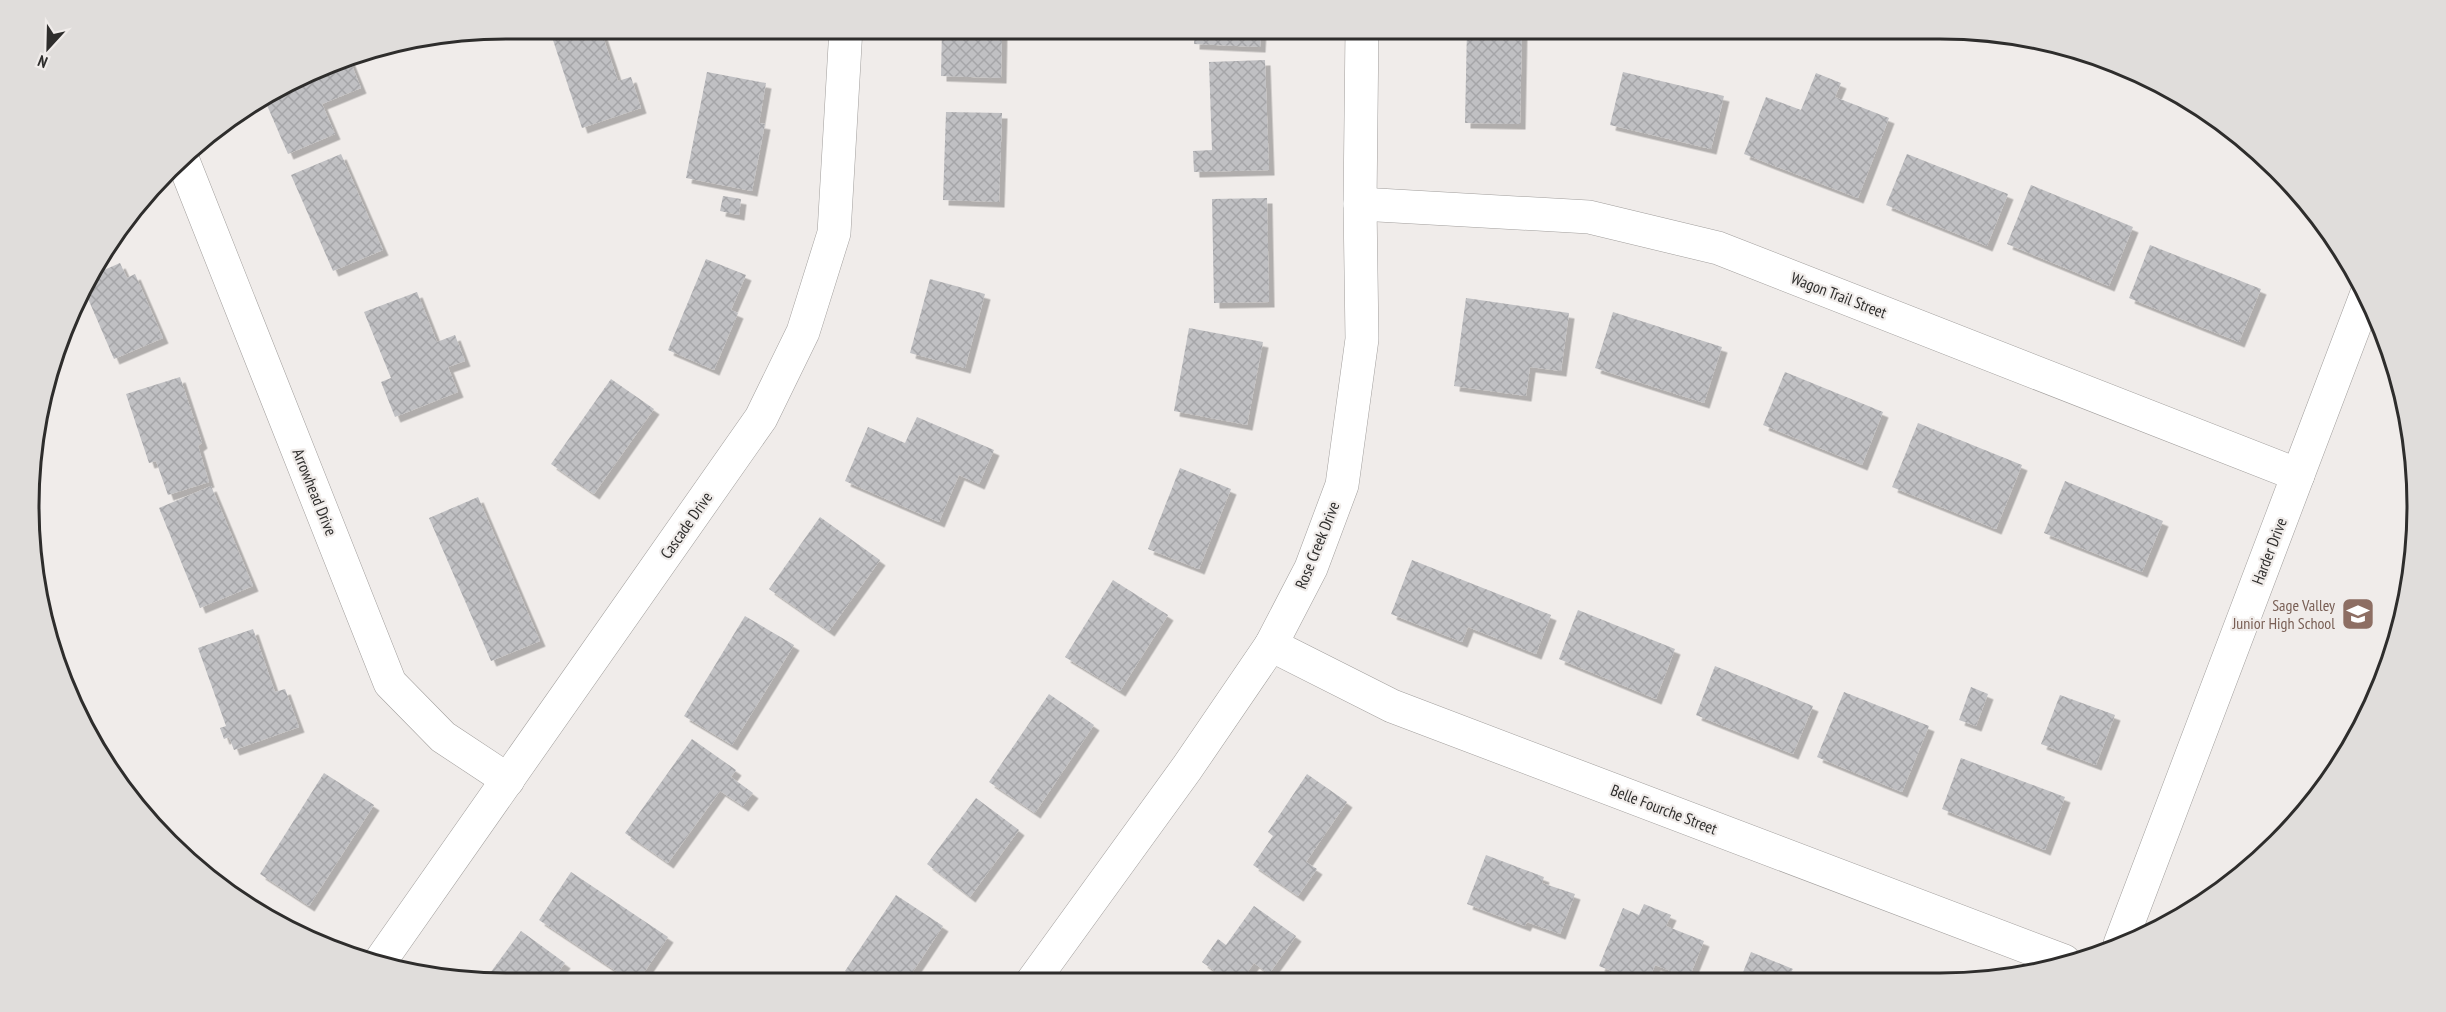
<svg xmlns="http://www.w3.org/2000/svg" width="2446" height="1012" font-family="'PT Sans Narrow',sans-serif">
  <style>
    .building { fill: url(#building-cross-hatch); filter: url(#shadow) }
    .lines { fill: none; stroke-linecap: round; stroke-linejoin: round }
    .minor-casing { stroke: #a19e9c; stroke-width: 34 }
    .minor { stroke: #fff; stroke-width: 33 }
    .labels { text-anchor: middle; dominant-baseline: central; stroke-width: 4.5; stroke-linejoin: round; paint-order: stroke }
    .street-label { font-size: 16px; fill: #2e2d2c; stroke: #f0ecea }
    .education-label { font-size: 16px; fill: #785e54; stroke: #f0ecea; text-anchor: end }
    .rim { fill: none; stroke: #2e2d2c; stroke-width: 3 }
  </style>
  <defs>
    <pattern id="building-cross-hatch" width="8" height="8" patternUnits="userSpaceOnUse" patternTransform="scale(1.5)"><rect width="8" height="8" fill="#c0c0c3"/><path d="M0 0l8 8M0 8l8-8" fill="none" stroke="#a5a5a8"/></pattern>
    <filter id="shadow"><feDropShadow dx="5.5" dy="5.5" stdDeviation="0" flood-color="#0004"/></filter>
  </defs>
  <rect width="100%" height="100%" fill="#f0ecea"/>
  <g class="building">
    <path d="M549 28H592L594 34 601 31 618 81 631 77 641 108 582 128Z"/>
    <path d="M942 28H1002L1001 78 941 76Z"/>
    <path d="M1195 28H1261L1260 47 1194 44Z"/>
    <path d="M1467 28H1522L1520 124 1465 123Z"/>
    <path d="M348 56 361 88 322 104 335 134 288 154 263 96Z"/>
    <path d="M1265 60 1269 170 1194 172 1193 151 1212 150 1209 62Z"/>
    <path d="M707 72 766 83 759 123 765 124 752 191 686 178Z"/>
    <path d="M1623 72 1724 96 1711 149 1610 125Z"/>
    <path d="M1816 73 1841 83 1835 97 1889 118 1858 198 1744 154 1766 97 1801 110Z"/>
    <path d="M946 112 1002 113 999 202 943 200Z"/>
    <path d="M341 154 383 250 333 271 291 175Z"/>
    <path d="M1907 154 2008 194 1987 246 1886 205Z"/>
    <path d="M2031 185 2133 227 2109 286 2007 244Z"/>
    <path d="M723 196 741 199 739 215 720 211Z"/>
    <path d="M1267 198 1269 302 1214 303 1212 199Z"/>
    <path d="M2150 245 2261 289 2239 342 2129 298Z"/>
    <path d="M706 259 746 275 731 310 738 313 714 370 668 350Z"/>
    <path d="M120 263 127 278 135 274 163 338 114 359 83 287 88 277Z"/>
    <path d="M930 279 985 294 965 368 910 353Z"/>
    <path d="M417 292 437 342 455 335 465 361 448 367 458 392 395 417 381 382 391 378 364 312Z"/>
    <path d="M1466 298 1569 313 1561 371 1530 367 1526 396 1454 386Z"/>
    <path d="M1613 312 1722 347 1704 403 1595 368Z"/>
    <path d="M1189 328 1263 342 1247 425 1174 411Z"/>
    <path d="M1785 372 1883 412 1862 465 1763 425Z"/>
    <path d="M180 377 202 443 198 446 209 482 168 495 156 461 149 463 126 394Z"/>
    <path d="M611 379 654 409 594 494 551 464Z"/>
    <path d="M917 417 994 450 979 484 959 475 939 522 845 481 868 427 905 443Z"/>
    <path d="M1918 423 2022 465 1996 529 1892 487Z"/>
    <path d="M1180 468 1231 489 1199 569 1148 549Z"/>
    <path d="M2065 481 2163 521 2142 572 2044 533Z"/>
    <path d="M211 486 253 586 200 608 159 508Z"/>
    <path d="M478 497 540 641 491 661 429 518Z"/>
    <path d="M820 517 880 560 829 631 769 589Z"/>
    <path d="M1412 560 1551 615 1536 654 1468 627 1462 642 1391 614Z"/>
    <path d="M1113 580 1168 615 1120 691 1065 657Z"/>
    <path d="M1578 610 1675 649 1656 699 1559 659Z"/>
    <path d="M745 616 794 645 732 745 684 716Z"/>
    <path d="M253 629 275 692 285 689 299 727 234 750 229 737 224 739 220 728 226 726 198 648Z"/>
    <path d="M1715 666 1813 706 1793 754 1696 715Z"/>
    <path d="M1971 687 1988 694 1976 726 1959 720Z"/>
    <path d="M1844 692 1929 726 1902 792 1817 757Z"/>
    <path d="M1049 694 1094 725 1035 813 989 782Z"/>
    <path d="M2060 695 2115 715 2096 765 2041 744Z"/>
    <path d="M692 739 736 770 731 777 753 793 743 806 720 791 668 863 625 833Z"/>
    <path d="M1961 758 2065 797 2045 850 1942 809Z"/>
    <path d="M324 773 374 805 309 906 260 874Z"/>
    <path d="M1307 774 1347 802 1306 862 1317 869 1298 896 1253 865 1273 836 1268 832Z"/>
    <path d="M976 798 1019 830 970 897 927 864Z"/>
    <path d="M1486 855 1544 877 1542 883 1575 894 1560 934 1527 922 1525 926 1467 904Z"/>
    <path d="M571 872 668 937 637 983H634L539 920Z"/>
    <path d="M896 895 943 926 906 982 861 983 845 971Z"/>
    <path d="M1644 904 1671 915 1666 926 1704 941 1689 978 1655 965 1649 980H1634L1599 966 1623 908 1639 915Z"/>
    <path d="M1254 906 1296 936 1269 974 1254 963 1241 981 1230 982 1202 962 1218 939 1226 945Z"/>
    <path d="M521 931 565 963 550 983 506 984 485 980Z"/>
    <path d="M1751 952 1793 969 1790 974 1805 980H1740Z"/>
  </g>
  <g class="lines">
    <defs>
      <g id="minor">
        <path d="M182 158 390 683 443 737 508 780"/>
        <path d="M1360 204 1589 217 1718 248 2298 475"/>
        <path d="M1271 645 1392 706 2064 961"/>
        <path d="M2120 944 2367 293"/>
        <path d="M379 963 761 418 803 332 834 233 846 28"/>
        <path d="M1032 982 1187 768 1271 645 1311 568 1342 485 1362 339 1360 204 1362 28"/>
      </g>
    </defs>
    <use href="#minor" class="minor-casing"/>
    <use href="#minor" class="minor"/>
  </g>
  <defs>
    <symbol id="school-square" viewBox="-11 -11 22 22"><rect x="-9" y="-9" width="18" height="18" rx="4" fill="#8d6e63" stroke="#f0ecea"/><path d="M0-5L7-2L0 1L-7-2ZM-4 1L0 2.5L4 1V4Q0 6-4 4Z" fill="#fff"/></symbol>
  </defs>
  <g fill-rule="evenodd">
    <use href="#school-square" x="2339" y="595" width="38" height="38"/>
  </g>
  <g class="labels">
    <g class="street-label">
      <text transform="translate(1839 295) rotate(21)">Wagon Trail Street</text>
      <text transform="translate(315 492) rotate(68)">Arrowhead Drive</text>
      <text transform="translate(686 525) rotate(-55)">Cascade Drive</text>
      <text transform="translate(1317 545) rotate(-68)">Rose Creek Drive</text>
      <text transform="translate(2269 551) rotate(-69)">Harder Drive</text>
      <text transform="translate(1664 809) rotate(21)">Belle Fourche Street</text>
    </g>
    <g class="education-label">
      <text x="2335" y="605">Sage Valley<tspan x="2335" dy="18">Junior High School</tspan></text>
    </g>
  </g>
  <path d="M0 0H2446V1012H0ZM506 39H1940A467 467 0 0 1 2407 506V506A467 467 0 0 1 1940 973H506A467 467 0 0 1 39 506V506A467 467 0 0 1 506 39Z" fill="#e0dddb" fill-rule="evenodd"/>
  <path class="rim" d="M506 39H1940A467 467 0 0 1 2407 506V506A467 467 0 0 1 1940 973H506A467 467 0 0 1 39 506V506A467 467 0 0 1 506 39Z"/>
  <g transform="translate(48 48) rotate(202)" stroke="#f0ecea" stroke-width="4.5" paint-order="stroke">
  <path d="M0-4.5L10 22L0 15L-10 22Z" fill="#2e2d2c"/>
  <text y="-9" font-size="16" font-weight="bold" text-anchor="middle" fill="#2e2d2c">N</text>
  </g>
</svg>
